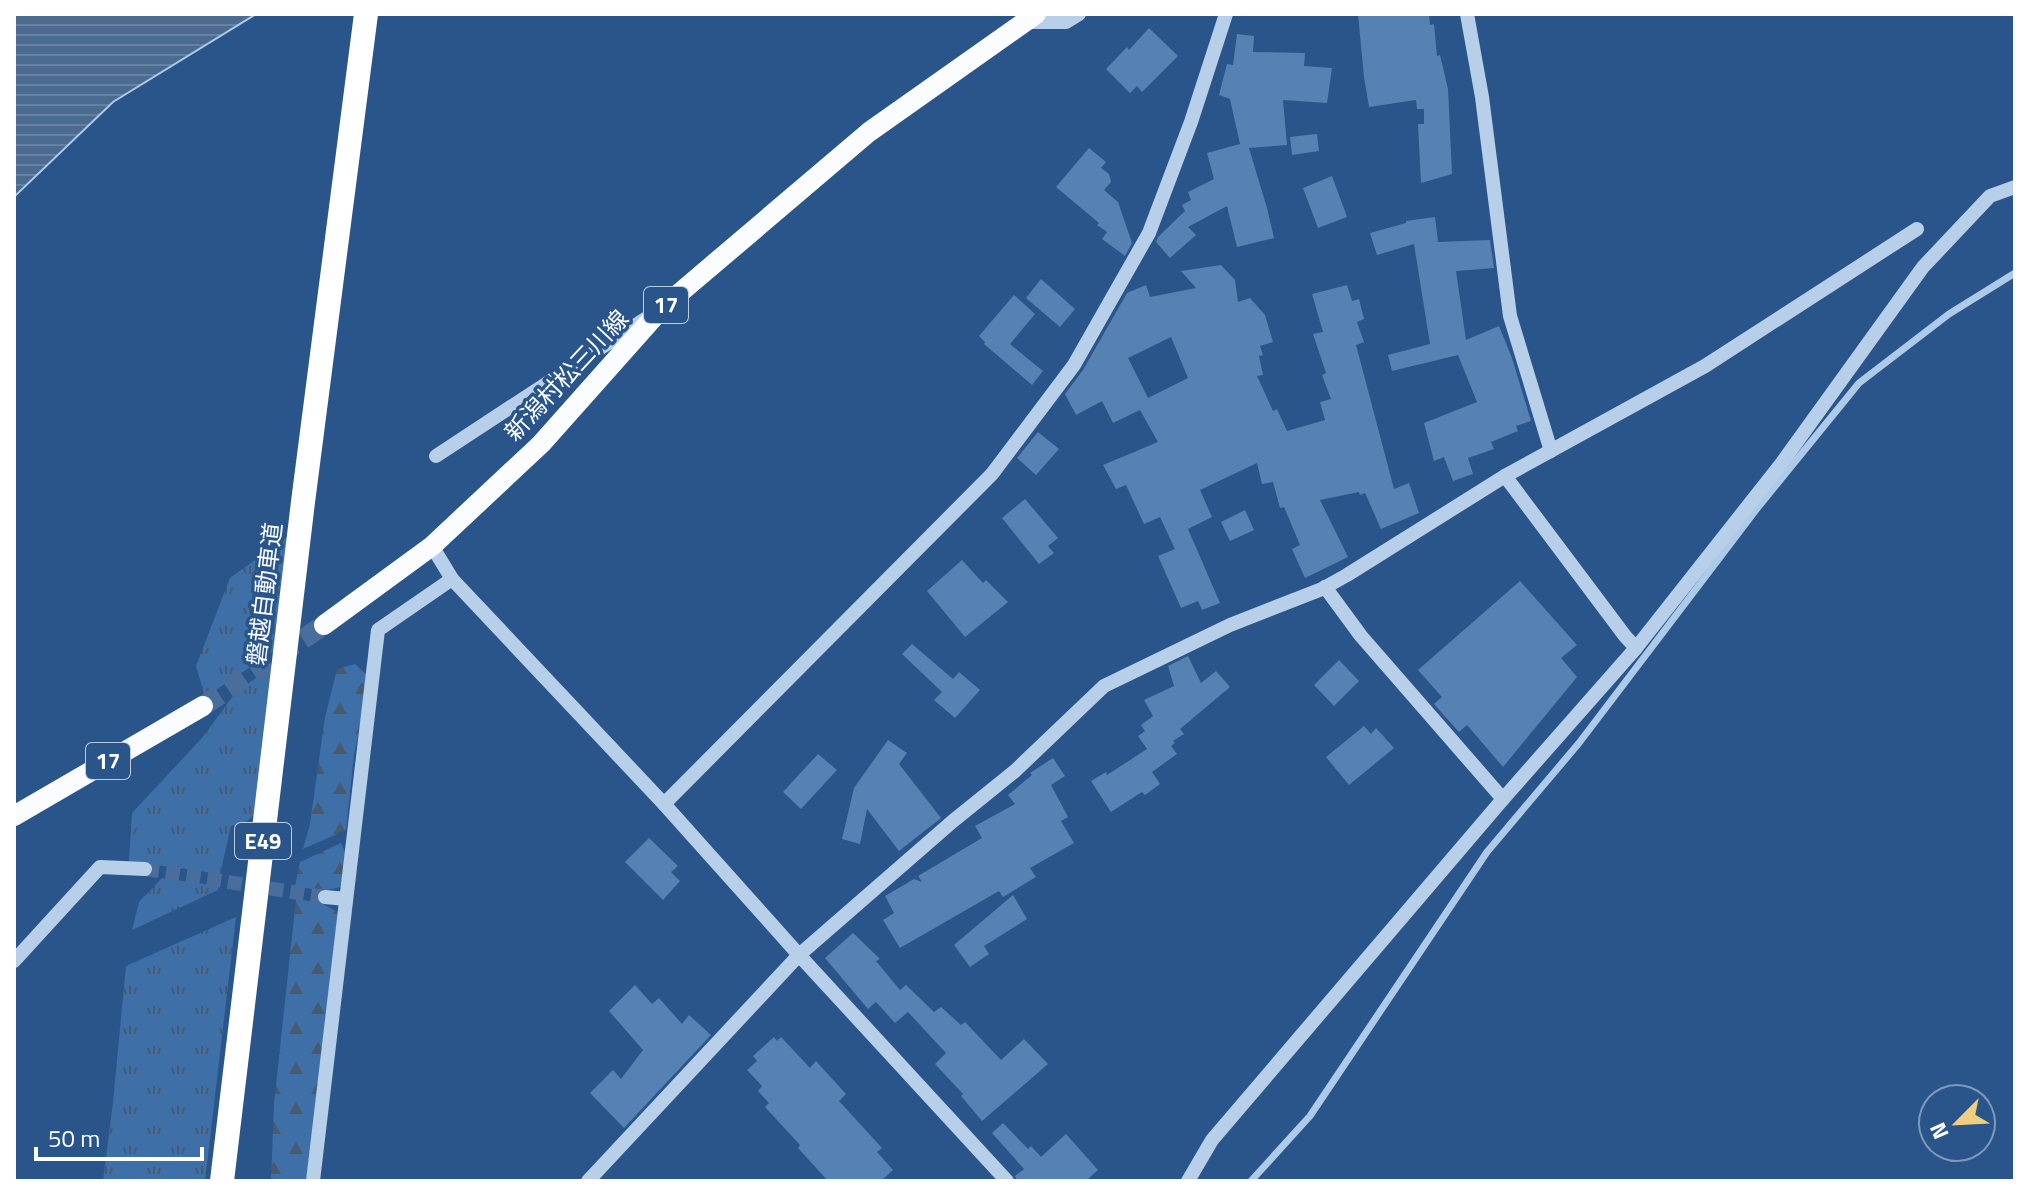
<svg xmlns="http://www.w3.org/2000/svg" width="2029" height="1195" font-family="'Titillium Web','Noto Sans JP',sans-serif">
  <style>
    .grass { fill: url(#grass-tufts) }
    .forest { fill: url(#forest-firs) }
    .water { fill: url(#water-rules); stroke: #adcae9; stroke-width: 2 }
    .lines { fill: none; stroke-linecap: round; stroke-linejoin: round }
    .stream { stroke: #adcae9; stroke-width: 7 }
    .building { fill: #5681b3; fill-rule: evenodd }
    .minor-tunnel { stroke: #496e9c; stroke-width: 14; stroke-dasharray: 14 7; stroke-linecap: butt }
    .major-tunnel { stroke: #496e9c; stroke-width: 20; stroke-dasharray: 20 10; stroke-linecap: butt }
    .minor { stroke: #b8cfe9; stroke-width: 14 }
    .major { stroke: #fafcfe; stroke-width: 20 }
    .highway { stroke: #fff; stroke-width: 24 }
    .labels { text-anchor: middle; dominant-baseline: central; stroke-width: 7; stroke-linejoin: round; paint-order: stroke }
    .shield { fill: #29558b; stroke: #bfccdc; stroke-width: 2 }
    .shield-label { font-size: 22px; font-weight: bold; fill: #fff }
    .street-label { font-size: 24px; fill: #fff; stroke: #29558b }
  </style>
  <defs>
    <pattern id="grass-tufts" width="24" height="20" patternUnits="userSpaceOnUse" patternTransform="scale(2)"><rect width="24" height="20" fill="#3e6fa7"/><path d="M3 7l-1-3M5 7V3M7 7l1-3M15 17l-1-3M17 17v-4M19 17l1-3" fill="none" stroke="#465a70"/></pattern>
    <pattern id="forest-firs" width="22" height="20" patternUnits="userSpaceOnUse" patternTransform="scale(2)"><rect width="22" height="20" fill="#3e6fa7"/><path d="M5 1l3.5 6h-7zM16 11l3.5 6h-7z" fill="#465a70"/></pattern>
    <pattern id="water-rules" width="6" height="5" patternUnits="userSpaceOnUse" patternTransform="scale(2)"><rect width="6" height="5" fill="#4c6b90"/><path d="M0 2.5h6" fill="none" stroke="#6781a1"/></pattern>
  </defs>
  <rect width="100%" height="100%" fill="#29558b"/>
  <g class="grass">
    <path d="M294 532 273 652 205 697 196 666 230 578Z"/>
    <path d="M276 664 255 814 245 823 231 826 220 874 129 861 132 813 201 739 236 692Z"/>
    <path d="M162 878 218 886V890L132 930 139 902Z"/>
    <path d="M236 917 205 1181H103L113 1102 126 966Z"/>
  </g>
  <g class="forest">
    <path d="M355 664 367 675 364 708 354 754 346 830 303 849 310 824 325 717 337 669Z"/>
    <path d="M341 843 345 852 341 887 323 891 295 886 300 862Z"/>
    <path d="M296 899 321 903 338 912 307 1181H271L274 1104Z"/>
  </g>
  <path class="water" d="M14 14H256L113 102 14 197Z"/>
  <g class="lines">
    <path class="stream" d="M1251 1181 1310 1116 1487 852 1579 743 1759 506 1859 383 1949 314 2015 273"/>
  </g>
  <g class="building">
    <path d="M1358 14H1429L1430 25 1434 24 1437 56 1440 55 1448 89 1452 174 1421 183 1418 124H1424V109H1417L1416 100 1369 107 1364 77Z"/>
    <path d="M1149 28 1178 56 1142 92 1137 86 1130 93 1106 69 1127 47 1129 50Z"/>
    <path d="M1237 34 1254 36 1253 52 1305 53 1304 66 1332 68 1327 103 1283 100 1287 145 1249 148 1267 208 1274 238 1237 247 1227 206 1188 227 1196 235 1170 258 1156 242 1158 237 1185 211 1182 205 1191 200 1188 192 1214 179 1207 153 1240 144 1230 99 1219 95 1227 64 1233 65Z"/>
    <path d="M1317 134 1319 151 1292 155 1290 137Z"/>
    <path d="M1089 148 1106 162 1101 168 1109 174 1111 182 1104 190 1118 202 1132 243 1125 256 1102 239 1107 232 1097 225 1099 223 1056 187Z"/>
    <path d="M1332 176 1347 217 1318 228 1303 188Z"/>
    <path d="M1435 217 1438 242 1490 240 1494 268 1456 271 1466 340 1499 326 1512 358 1531 421 1516 426 1518 431 1491 442 1494 449 1468 458 1473 474 1453 481 1444 457 1434 461 1424 423 1477 402 1458 355 1392 371 1388 355 1430 344 1414 244 1377 255 1370 233 1406 223V221Z"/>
    <path d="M1221 265 1235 280 1238 302 1250 298 1265 315 1273 342 1260 346 1263 355 1259 356 1263 375 1257 376 1273 411 1277 409 1287 431 1325 420 1320 402 1331 399 1322 375 1326 373 1313 334 1323 332 1312 294 1347 285 1352 301 1359 299 1364 319 1357 322 1364 342 1356 345 1394 489 1409 483 1419 513 1381 529 1365 493 1360 495 1359 492 1320 500 1348 557 1305 578 1292 549 1300 545 1284 507 1280 508 1273 482 1262 484 1257 463 1200 490 1212 517 1188 529 1220 603 1202 610 1198 601 1181 608 1158 556 1175 549 1160 517 1144 524 1126 485 1116 489 1103 465 1158 442 1140 410 1113 423 1102 401 1076 415 1065 394 1083 370 1127 293 1146 285 1150 297 1196 288 1181 271ZM1171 337 1188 378 1148 398 1128 358Z"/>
    <path d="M1041 279 1075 309 1060 327 1026 298Z"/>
    <path d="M1014 295 1035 314 1010 344 1043 371 1032 385 984 344 985 342 979 336Z"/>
    <path d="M1038 432 1059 449 1036 475 1017 458Z"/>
    <path d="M1025 499 1058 538 1048 546 1054 553 1039 564 1002 518Z"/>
    <path d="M1245 510 1254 530 1230 541 1221 522Z"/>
    <path d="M962 560 983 583 986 580 1008 602 965 637 927 591Z"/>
    <path d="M1520 581 1577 645 1561 658 1577 677 1503 767 1467 725 1459 732 1441 712 1434 704 1442 697 1418 670Z"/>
    <path d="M912 644 953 679 959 672 980 690 955 718 934 700 942 692 902 654Z"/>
    <path d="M1188 656 1201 683 1216 671 1230 687 1180 729 1184 734 1173 741 1175 743 1171 746 1177 754 1152 772 1160 784 1145 795 1142 792 1111 812 1091 781 1106 772 1107 775 1147 749 1138 736 1145 731 1141 725 1153 716 1144 700 1174 686 1168 666Z"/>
    <path d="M1339 660 1359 681 1334 706 1314 685Z"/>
    <path d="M1364 726 1371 734 1376 728 1394 748 1349 785 1326 757Z"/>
    <path d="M888 740 907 753 899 764 941 818 899 851 867 809 860 844 842 839 854 788Z"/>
    <path d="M818 754 837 770 801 809 783 792Z"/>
    <path d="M1053 758 1065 776 1051 785 1068 817 1061 821 1074 843 1030 868 1036 877 1003 897 999 891 900 948 883 920 894 913 885 896 914 879 922 882 918 876 982 838 975 826 1015 804 1008 795 1032 775 1030 773Z"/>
    <path d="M649 838 678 866 671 872 680 881 663 900 625 862Z"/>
    <path d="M1013 895 1027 919 984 946 989 954 970 967 954 945Z"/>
    <path d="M853 933 880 959 876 961 900 990 906 985 934 1012 941 1007 961 1025 965 1022 1001 1060 1024 1039 1048 1064 982 1121 961 1096 963 1094 935 1064 946 1053 908 1012 895 1023 876 1002 868 1009 825 958Z"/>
    <path d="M635 985 652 1004 659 998 682 1024 689 1015 711 1035 624 1128 590 1093 613 1070 621 1079 643 1050 609 1011Z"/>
    <path d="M774 1037 777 1041 781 1037 810 1068 816 1061 846 1094 839 1101 882 1148 877 1152 893 1170 881 1181H828L798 1148 800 1145 765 1107 769 1103 758 1091 762 1086 747 1070 757 1061 753 1056Z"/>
    <path d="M1003 1123 1028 1149 1031 1146 1041 1157 1066 1134 1098 1170 1086 1181H1017L1015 1176 1024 1169 992 1133Z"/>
  </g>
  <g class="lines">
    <path class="minor-tunnel" d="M145 869 325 897"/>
    <path class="major-tunnel" d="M203 706 324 625"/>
    <g class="minor">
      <path d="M1467 14 1482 97 1510 316 1551 451"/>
      <path d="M1025 22H1066L1079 14"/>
      <path d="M436 456 645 319"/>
      <path d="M1505 476 1625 636 1636 648"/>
      <path d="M432 546 452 579 664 804 799 955 1007 1181"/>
      <path d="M1325 587 1361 636 1503 799"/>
      <path d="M664 804 992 474 1074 365 1149 233 1191 122 1226 14"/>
      <path d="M325 897 346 899"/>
      <path d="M14 961 100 867 145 869"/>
      <path d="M313 1181 378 630 452 579"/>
      <path d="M588 1181 799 955 953 821 1015 771 1104 686 1230 625 1322 589 1347 575 1505 476 1705 366 1917 229"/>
      <path d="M1188 1181 1212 1140 1503 799 1636 648 1781 464 1923 267 1990 196 2015 187"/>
    </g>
    <g class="major">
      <path d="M324 625 432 546 541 444 662 308 869 132 1036 14"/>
      <path d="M14 816 203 706"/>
    </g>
    <path class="highway" d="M222 1181 303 502 366 14"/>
  </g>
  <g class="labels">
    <g class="shield">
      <rect x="644" y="287" width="44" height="36" rx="6"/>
      <rect x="86" y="743" width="44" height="36" rx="6"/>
      <rect x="235" y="823" width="56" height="36" rx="6"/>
    </g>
    <g class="shield-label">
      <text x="666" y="305">17</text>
      <text x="108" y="761">17</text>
      <text x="263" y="841">E49</text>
    </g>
    <g class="street-label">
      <text transform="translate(566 375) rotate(-47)">新潟村松三川線</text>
      <text transform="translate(264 594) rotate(-83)">磐越自動車道</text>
    </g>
  </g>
  <rect width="2029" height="1195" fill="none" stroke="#ffffff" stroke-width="32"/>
  <g transform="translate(1957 1123) rotate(246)"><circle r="38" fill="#29558b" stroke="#7f99b9" stroke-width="2"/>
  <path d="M0-6L14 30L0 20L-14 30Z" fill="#f0ce7f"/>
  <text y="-12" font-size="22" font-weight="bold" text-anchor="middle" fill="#ffffff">N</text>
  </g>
  <path d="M36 1147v12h166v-12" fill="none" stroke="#ffffff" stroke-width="4"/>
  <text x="48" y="1147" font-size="24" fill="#ffffff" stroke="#29558b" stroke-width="6" paint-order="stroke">50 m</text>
</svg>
